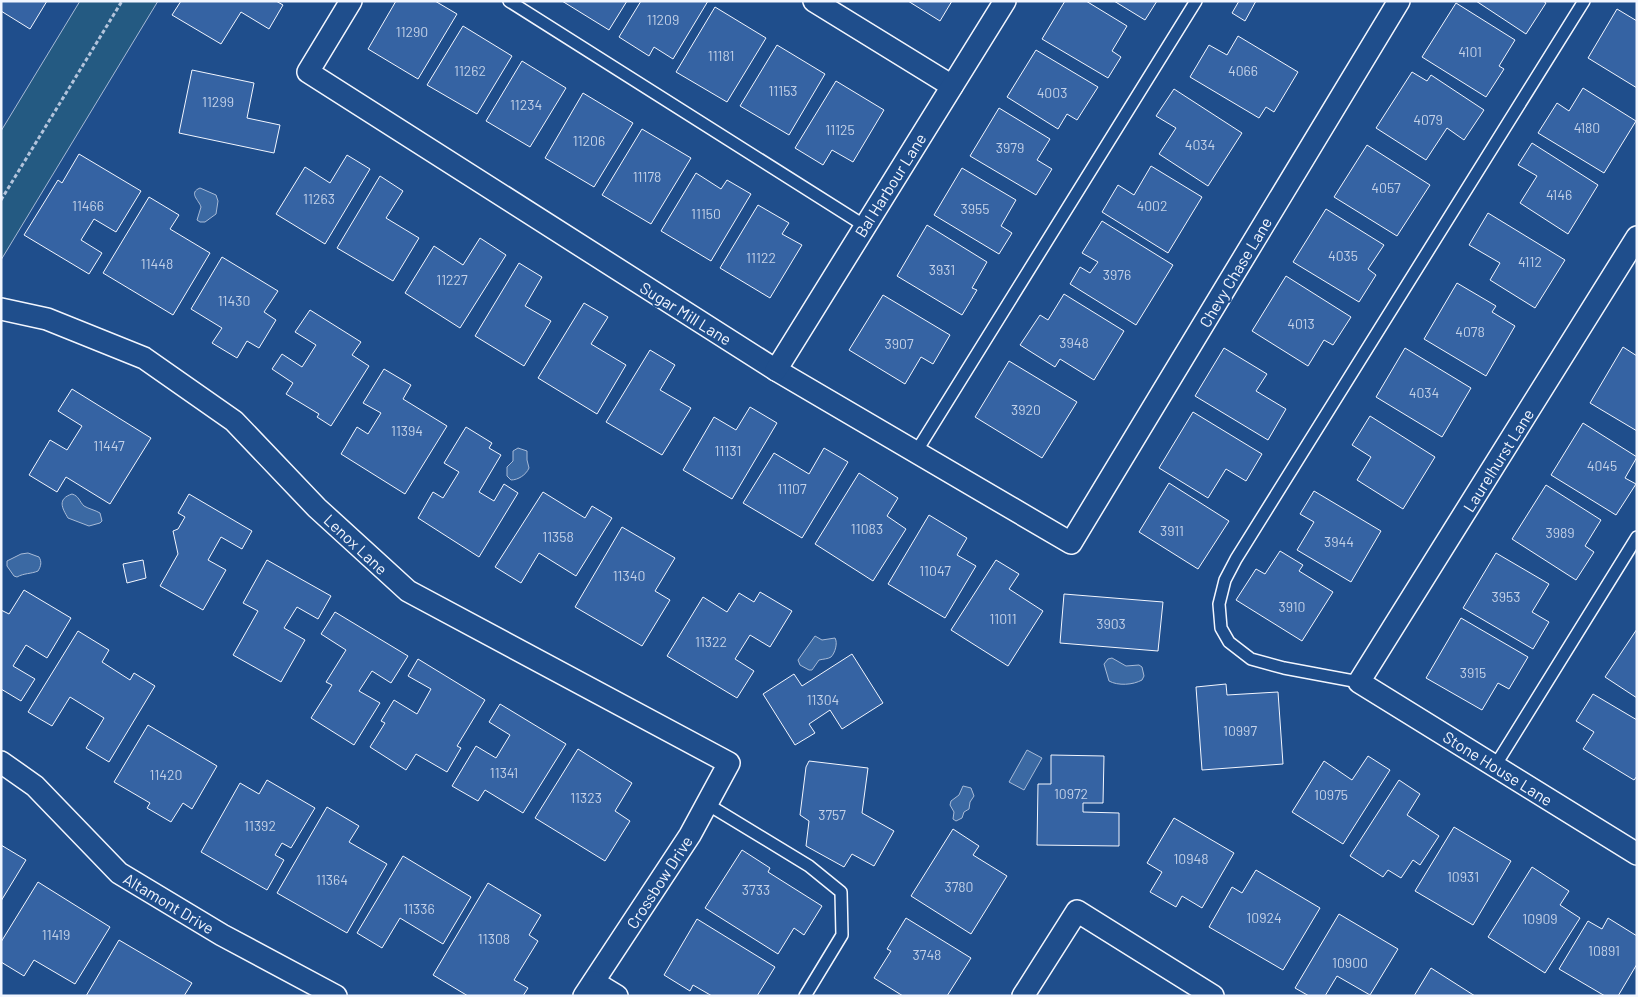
<svg xmlns="http://www.w3.org/2000/svg" width="1638" height="997" font-family="Barlow,sans-serif">
  <style>
    .green { fill: #245a82; stroke: #a8bbd7 }
    .water { fill: #3b69a3; stroke: #a8bbd7 }
    .building { fill: #3563a3; stroke: #f2f6ff }
    .lines { fill: none; stroke-linecap: round; stroke-linejoin: round }
    .service-casing { stroke: #f2f6ff; stroke-width: 14 }
    .minor-casing { stroke: #f2f6ff; stroke-width: 24 }
    .path { stroke: #b3c4dc; stroke-width: 3; stroke-dasharray: 4 2.5; stroke-linecap: butt }
    .service { stroke: #1f4e8c; stroke-width: 11 }
    .minor { stroke: #1f4e8c; stroke-width: 21 }
    .labels { text-anchor: middle; dominant-baseline: central; stroke-width: 4; stroke-linejoin: round; paint-order: stroke }
    .number-label { font-size: 14px; fill: #c3d1e8 }
    .street-label { font-size: 16px; fill: #f2f6ff; stroke: #1f4e8c }
  </style>
  <rect width="100%" height="100%" fill="#1f4e8c"/>
  <path class="green" d="M80 1H158L1 260V131Z"/>
  <g class="water">
    <path d="M200 188 216 195 218 201 216 214 205 222H200L197 220 201 207C199 200 188 193 200 188Z"/>
    <path d="M518 448 527 451V460L529 468C526 475 518 480 511 480L507 476V467L513 461V451Z"/>
    <path d="M72 494C79 496 79 501 84 506 89 509 95 510 100 513L102 521 100 523 89 526 68 518C62 508 57 499 72 494Z"/>
    <path d="M28 553 39 557C42 562 41 566 38 571 31 574 24 573 17 577L14 576 7 566V561L21 554Z"/>
    <path d="M815 636 822 640 835 638C838 643 835 653 831 657 828 659 823 659 819 660L812 670H809L800 665 798 660Z"/>
    <path d="M1112 658 1126 666 1139 665 1142 667 1144 676 1142 680C1133 685 1118 686 1109 681L1104 664 1108 659Z"/>
    <path d="M1027 750 1042 758 1024 790 1009 782Z"/>
    <path d="M963 786 971 788 974 796 970 802 969 809 964 812 962 818 956 821 953 819 954 812 950 805 951 801 959 795Z"/>
  </g>
  <g class="building">
    <path d="M1 1H47L30 29 1 11Z"/>
    <path d="M181 1H276L283 5 269 29 241 12 221 44 172 15Z"/>
    <path d="M396 1H435L457 14 418 79 368 49Z"/>
    <path d="M562 1H627L609 30Z"/>
    <path d="M641 1H708L673 59 654 47 649 56 619 37Z"/>
    <path d="M908 1H952L940 21Z"/>
    <path d="M1065 1H1086L1127 26 1112 51 1121 57 1108 78 1042 39Z"/>
    <path d="M1114 1H1157L1145 20Z"/>
    <path d="M1239 1H1256L1245 21 1232 13Z"/>
    <path d="M1476 1H1543L1546 3 1526 34Z"/>
    <path d="M1456 3 1515 40 1499 66 1504 69 1486 97 1422 57Z"/>
    <path d="M715 7 766 38 727 102 676 72Z"/>
    <path d="M1617 9 1637 21V88L1588 58Z"/>
    <path d="M463 26 512 56 477 114 427 85Z"/>
    <path d="M1238 36 1298 72 1274 112 1266 107 1259 118 1190 77 1209 45 1227 55Z"/>
    <path d="M777 45 825 74 789 135 740 106Z"/>
    <path d="M1036 50 1098 87 1077 120 1067 114 1058 129 1007 97Z"/>
    <path d="M522 61 566 88 530 147 486 121Z"/>
    <path d="M192 70 254 83 247 118 280 125 274 153 179 133Z"/>
    <path d="M1412 72 1427 81 1431 75 1484 110 1464 140 1447 128 1426 160 1376 128Z"/>
    <path d="M836 81 884 110 853 162 832 150 823 165 795 148Z"/>
    <path d="M1583 88 1636 121 1604 173 1538 133 1557 103 1569 111Z"/>
    <path d="M1174 89 1242 133 1208 186 1159 154 1176 128 1156 116Z"/>
    <path d="M583 93 633 123 594 187 545 158Z"/>
    <path d="M999 108 1050 139 1037 160 1052 169 1036 195 970 156Z"/>
    <path d="M642 129 691 158 651 224 602 195Z"/>
    <path d="M1532 143 1598 185 1568 234 1520 203 1537 176 1518 165Z"/>
    <path d="M1367 145 1430 185 1397 236 1334 197Z"/>
    <path d="M79 154 141 191 116 232 94 219 81 240 102 253 89 274 24 235 58 180 62 183Z"/>
    <path d="M347 155 370 169 325 244 276 214 305 167 330 183Z"/>
    <path d="M1151 166 1202 197 1168 253 1102 212 1118 185 1134 195Z"/>
    <path d="M962 168 1016 200 1001 226 1012 233 999 254 934 215Z"/>
    <path d="M696 173 721 189 727 180 751 194 711 261 661 231Z"/>
    <path d="M380 176 403 191 386 218 419 238 393 281 337 248Z"/>
    <path d="M149 197 179 215 170 229 210 253 173 315 103 273Z"/>
    <path d="M758 205 789 223 782 234 802 245 770 298 720 268Z"/>
    <path d="M1326 209 1384 245 1368 269 1376 275 1359 302 1293 262Z"/>
    <path d="M1488 213 1565 260 1535 308 1490 280 1500 263 1469 245Z"/>
    <path d="M1102 221 1173 265 1136 325 1070 284 1080 267 1090 273 1098 262 1082 253Z"/>
    <path d="M927 225 987 262 972 288 977 290 962 315 897 276Z"/>
    <path d="M480 238 506 255 460 328 405 293 434 246 463 265Z"/>
    <path d="M222 257 278 291 264 312 276 320 259 348 247 341 237 358 212 343 222 328 191 309Z"/>
    <path d="M519 263 542 277 525 306 551 321 524 366 475 336Z"/>
    <path d="M1286 276 1351 317 1333 345 1324 340 1308 366 1252 331Z"/>
    <path d="M1457 283 1496 306 1492 312 1515 326 1486 376 1424 339Z"/>
    <path d="M1064 294 1124 331 1094 380 1060 359 1055 367 1020 345 1040 315 1048 320Z"/>
    <path d="M883 295 950 335 933 364 921 357 905 384 849 350Z"/>
    <path d="M584 303 608 317 591 344 626 365 597 414 538 378Z"/>
    <path d="M310 310 361 342 352 355 369 366 331 426 317 417 319 414 286 394 293 383 272 369 282 354 302 367 316 345 295 332Z"/>
    <path d="M1623 347 1637 356V431L1590 403Z"/>
    <path d="M1224 348 1267 374 1256 391 1286 409 1268 440 1195 396Z"/>
    <path d="M1405 348 1471 388 1442 437 1376 397Z"/>
    <path d="M650 350 675 365 660 390 691 408 662 455 606 422Z"/>
    <path d="M1009 361 1077 402 1042 458 975 417Z"/>
    <path d="M384 369 411 385 403 399 447 426 405 494 341 454 357 427 368 434 381 413 363 403Z"/>
    <path d="M72 389 151 438 110 504 66 477 57 492 29 475 50 440 67 450 82 426 58 411Z"/>
    <path d="M750 407 777 423 732 499 683 470 714 417 736 430Z"/>
    <path d="M1193 412 1262 454 1246 481 1226 469 1208 498 1159 468Z"/>
    <path d="M1370 416 1435 457 1403 509 1357 480 1371 457 1352 445Z"/>
    <path d="M1583 423 1637 457 1625 478 1636 484 1616 515 1551 475Z"/>
    <path d="M466 427 492 443 489 448 501 455 479 492 494 501 504 484 518 493 479 557 418 518 433 492 443 498 459 472 444 463Z"/>
    <path d="M824 448 848 462 802 538 743 503 774 453 809 474Z"/>
    <path d="M859 473 898 498 887 516 906 529 873 581 815 544Z"/>
    <path d="M1169 483 1229 521 1198 569 1139 532Z"/>
    <path d="M1546 485 1601 520 1585 546 1594 552 1576 580 1512 539Z"/>
    <path d="M1314 491 1381 531 1351 582 1297 550 1314 522 1300 514Z"/>
    <path d="M543 492 585 518 592 506 612 518 576 576 539 553 521 583 495 567Z"/>
    <path d="M189 494 252 531 242 549 221 537 208 560 226 570 203 610 160 586 178 554 173 531 178 529 185 517 178 513Z"/>
    <path d="M929 515 967 538 957 555 976 566 945 618 888 584Z"/>
    <path d="M622 527 675 558 655 591 670 600 642 646 575 607Z"/>
    <path d="M1280 551 1303 565 1299 571 1333 592 1302 641 1236 600 1256 569 1265 574Z"/>
    <path d="M1496 553 1549 584 1532 612 1549 622 1533 649 1463 608Z"/>
    <path d="M143 560 146 578 127 583 123 564Z"/>
    <path d="M267 560 331 596 318 619 297 607 284 628 305 640 281 682 233 655 258 611 243 603Z"/>
    <path d="M996 560 1019 574 1009 589 1043 611 1008 666 951 630Z"/>
    <path d="M24 590 71 618 47 658 26 645 13 666 35 679 21 701 1 689V610L9 614Z"/>
    <path d="M760 592 792 611 770 647 750 635 735 659 754 671 737 698 667 656 703 597 727 612 739 593 754 602Z"/>
    <path d="M1064 594 1163 602 1158 651 1060 643Z"/>
    <path d="M335 612 408 656 391 683 372 671 359 691 380 703 354 745 311 718 332 685 326 682 346 650 321 634Z"/>
    <path d="M1461 618 1528 657 1509 689 1498 683 1482 710 1426 678Z"/>
    <path d="M1637 629V698L1605 677Z"/>
    <path d="M78 631 109 650 102 662 130 680 134 673 155 686 109 762 86 748 104 718 70 697 52 726 28 712Z"/>
    <path d="M852 654 883 703 842 729 830 710 809 724 815 733 795 745 763 694 794 674 802 686Z"/>
    <path d="M418 659 485 700 457 746 461 748 447 772 416 754 406 770 370 747 385 723 381 721 394 700 417 714 431 689 408 676Z"/>
    <path d="M1226 684 1227 695 1278 692 1283 764 1202 770 1196 687Z"/>
    <path d="M1593 694 1637 720V776L1634 780 1583 749 1594 732 1576 721Z"/>
    <path d="M500 704 566 744 523 813 485 790 478 801 452 786 476 746 496 758 510 735 489 722Z"/>
    <path d="M148 725 217 766 192 809 183 803 171 822 147 808 150 803 114 782Z"/>
    <path d="M578 749 632 783 615 811 630 821 605 861 535 818Z"/>
    <path d="M1051 755 1104 756 1103 803H1083V812L1119 813V846L1037 845 1038 784H1051Z"/>
    <path d="M1368 756 1390 770 1343 844 1292 812 1324 761 1352 780Z"/>
    <path d="M809 761 868 768 862 813 894 831 874 866 852 854 844 867 806 846 809 821 800 815 806 767Z"/>
    <path d="M267 780 315 808 291 848 282 843 275 855 284 860 267 890 201 852 240 783 259 794Z"/>
    <path d="M1399 780 1420 794 1407 815 1439 836 1420 865 1413 860 1401 878 1388 870 1383 877 1350 856Z"/>
    <path d="M327 807 359 826 349 842 387 864 347 933 277 893Z"/>
    <path d="M1174 818 1234 853 1202 908 1182 896 1176 907 1150 892 1162 872 1147 863Z"/>
    <path d="M1454 827 1511 861 1473 925 1415 891Z"/>
    <path d="M953 829 979 846 973 855 1007 876 971 934 911 896Z"/>
    <path d="M1 845 26 860 1 901Z"/>
    <path d="M742 850 770 868 768 872 822 906 804 935 794 928 778 954 705 908Z"/>
    <path d="M403 856 471 897 443 944 400 918 382 948 357 933Z"/>
    <path d="M1532 867 1569 891 1560 905 1580 918 1545 973 1488 937Z"/>
    <path d="M1256 870 1320 908 1283 970 1209 927 1232 887 1242 893Z"/>
    <path d="M38 882 110 927 75 984 34 960 24 976 1 962V942Z"/>
    <path d="M488 883 541 915 529 935 538 941 514 980 528 988 523 996H468L433 975Z"/>
    <path d="M1339 914 1398 949 1370 995 1337 976 1325 996H1309L1295 988Z"/>
    <path d="M906 918 971 958 947 996H903L874 978 891 951 887 949Z"/>
    <path d="M1608 918 1637 936V964L1618 996H1605L1559 969 1588 921 1602 929Z"/>
    <path d="M697 919 775 967 757 996H712L693 985 690 991 664 975Z"/>
    <path d="M119 940 192 983 184 996H86Z"/>
    <path d="M1431 968 1475 996H1414Z"/>
  </g>
  <g class="lines">
    <defs>
      <g id="service">
        <path d="M509 1 865 226"/>
        <path d="M916 452 1196 1"/>
        <path d="M1359 682 1284 668 1251 659 1229 642 1221 628 1219 604 1225 580 1236 559 1584 1"/>
        <path d="M1495 766 1637 537"/>
        <path d="M707 804 809 866 841 892 842 935 805 996"/>
      </g>
      <g id="minor">
        <path d="M351 1 308 72 776 370 1071 543 1399 1"/>
        <path d="M814 1 952 86"/>
        <path d="M1637 237 1359 682 1637 854"/>
        <path d="M1 309 47 319 144 358 234 421 317 508 408 591 729 763 690 835 584 996"/>
        <path d="M776 370 1005 1"/>
        <path d="M1 762 35 786 119 873 222 935 336 996"/>
        <path d="M594 982 617 996"/>
        <path d="M1023 996 1077 911 1213 996"/>
      </g>
    </defs>
    <use href="#service" class="service-casing"/>
    <use href="#minor" class="minor-casing"/>
    <path class="path" d="M1 200 122 1"/>
    <use href="#service" class="service"/>
    <use href="#minor" class="minor"/>
  </g>
  <g class="labels">
    <g class="number-label">
      <text x="663" y="19">11209</text>
      <text x="412" y="31">11290</text>
      <text x="1470" y="51">4101</text>
      <text x="721" y="55">11181</text>
      <text x="470" y="70">11262</text>
      <text x="1243" y="70">4066</text>
      <text x="783" y="90">11153</text>
      <text x="1052" y="92">4003</text>
      <text x="218" y="101">11299</text>
      <text x="526" y="104">11234</text>
      <text x="1428" y="119">4079</text>
      <text x="1587" y="127">4180</text>
      <text x="840" y="129">11125</text>
      <text x="589" y="140">11206</text>
      <text x="1200" y="144">4034</text>
      <text x="1010" y="147">3979</text>
      <text x="647" y="176">11178</text>
      <text x="1386" y="187">4057</text>
      <text x="1559" y="194">4146</text>
      <text x="319" y="198">11263</text>
      <text x="88" y="205">11466</text>
      <text x="1152" y="205">4002</text>
      <text x="975" y="208">3955</text>
      <text x="706" y="213">11150</text>
      <text x="1343" y="255">4035</text>
      <text x="761" y="257">11122</text>
      <text x="1530" y="261">4112</text>
      <text x="157" y="263">11448</text>
      <text x="942" y="269">3931</text>
      <text x="1117" y="274">3976</text>
      <text x="452" y="279">11227</text>
      <text x="234" y="300">11430</text>
      <text x="1301" y="323">4013</text>
      <text x="1470" y="331">4078</text>
      <text x="1074" y="342">3948</text>
      <text x="899" y="343">3907</text>
      <text x="1424" y="392">4034</text>
      <text x="1026" y="409">3920</text>
      <text x="407" y="430">11394</text>
      <text x="109" y="445">11447</text>
      <text x="728" y="450">11131</text>
      <text x="1602" y="465">4045</text>
      <text x="792" y="488">11107</text>
      <text x="867" y="528">11083</text>
      <text x="1172" y="530">3911</text>
      <text x="1560" y="532">3989</text>
      <text x="558" y="536">11358</text>
      <text x="1339" y="541">3944</text>
      <text x="935" y="570">11047</text>
      <text x="629" y="575">11340</text>
      <text x="1506" y="596">3953</text>
      <text x="1292" y="606">3910</text>
      <text x="1003" y="618">11011</text>
      <text x="1111" y="623">3903</text>
      <text x="711" y="641">11322</text>
      <text x="1473" y="672">3915</text>
      <text x="823" y="699">11304</text>
      <text x="1240" y="730">10997</text>
      <text x="504" y="772">11341</text>
      <text x="166" y="774">11420</text>
      <text x="1071" y="793">10972</text>
      <text x="1331" y="794">10975</text>
      <text x="586" y="797">11323</text>
      <text x="832" y="814">3757</text>
      <text x="260" y="825">11392</text>
      <text x="1191" y="858">10948</text>
      <text x="1463" y="876">10931</text>
      <text x="332" y="879">11364</text>
      <text x="959" y="886">3780</text>
      <text x="756" y="889">3733</text>
      <text x="419" y="908">11336</text>
      <text x="1264" y="917">10924</text>
      <text x="1540" y="918">10909</text>
      <text x="56" y="934">11419</text>
      <text x="494" y="938">11308</text>
      <text x="1604" y="950">10891</text>
      <text x="927" y="954">3748</text>
      <text x="1350" y="962">10900</text>
    </g>
    <g class="street-label">
      <text transform="translate(890 185) rotate(-58)">Bal Harbour Lane</text>
      <text transform="translate(1235 272) rotate(-59)">Chevy Chase Lane</text>
      <text transform="translate(686 313) rotate(32)">Sugar Mill Lane</text>
      <text transform="translate(1498 460) rotate(-58)">Laurelhurst Lane</text>
      <text transform="translate(356 544) rotate(43)">Lenox Lane</text>
      <text transform="translate(1498 768) rotate(32)">Stone House Lane</text>
      <text transform="translate(659 882) rotate(-57)">Crossbow Drive</text>
      <text transform="translate(169 903) rotate(31)">Altamont Drive</text>
    </g>
  </g>
  <rect width="1638" height="997" fill="none" stroke="#f2f6ff" stroke-width="5"/>
</svg>
